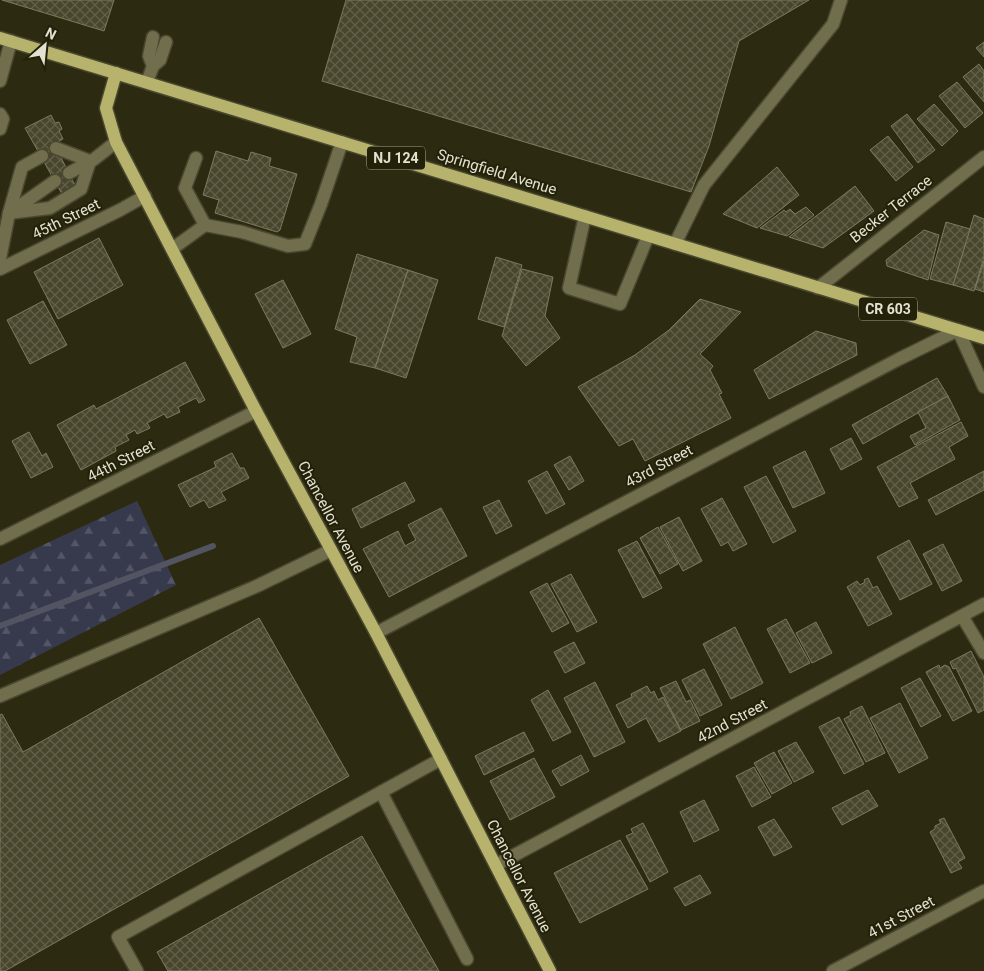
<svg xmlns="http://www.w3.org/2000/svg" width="984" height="971" font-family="Roboto,sans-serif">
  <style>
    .forest { fill: url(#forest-firs) }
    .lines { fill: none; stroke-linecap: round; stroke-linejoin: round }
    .stream { stroke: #535461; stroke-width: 6 }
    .building { fill: url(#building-cross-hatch); stroke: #7c7a5e }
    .minor-casing { stroke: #494830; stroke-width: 15 }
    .major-casing { stroke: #494830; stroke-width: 15 }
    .minor { stroke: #706e4d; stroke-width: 12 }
    .major { stroke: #b7b36c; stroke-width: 12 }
    .labels { text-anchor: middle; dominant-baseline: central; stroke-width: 4; stroke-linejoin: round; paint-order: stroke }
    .shield { fill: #232107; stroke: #a9a795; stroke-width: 1 }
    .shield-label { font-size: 14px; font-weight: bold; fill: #e2e1d2 }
    .street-label { font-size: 15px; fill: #e2e1d2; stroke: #232107 }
  </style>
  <defs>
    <pattern id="forest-firs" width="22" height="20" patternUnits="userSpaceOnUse" patternTransform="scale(1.25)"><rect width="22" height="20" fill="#37394d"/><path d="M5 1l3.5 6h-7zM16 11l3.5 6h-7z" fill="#545566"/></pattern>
    <pattern id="building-cross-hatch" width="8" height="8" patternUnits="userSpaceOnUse" patternTransform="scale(1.25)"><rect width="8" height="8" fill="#48462c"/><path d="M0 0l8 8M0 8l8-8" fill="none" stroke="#62604a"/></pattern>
  </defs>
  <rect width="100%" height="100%" fill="#2c2b11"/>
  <path class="forest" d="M137 501 176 585 0 675V565Z"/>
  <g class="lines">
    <path class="stream" d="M0 626 213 546"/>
  </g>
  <g class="building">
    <path d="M2 0H114L104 31Z"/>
    <path d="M346 0H809L739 41 709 146 691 192 322 81Z"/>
    <path d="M984 42V57L976 48Z"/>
    <path d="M979 64 984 71V102L963 77Z"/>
    <path d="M957 82 983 113 965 128 939 96Z"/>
    <path d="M934 104 958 131 942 146 917 119Z"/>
    <path d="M907 114 935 150 918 163 891 126Z"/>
    <path d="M51 115 55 123 59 122 62 129 59 131 63 139 54 144 76 187 62 194 25 128Z"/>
    <path d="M888 136 913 167 896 181 870 150Z"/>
    <path d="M216 151 248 161 251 152 271 158 269 166 297 174 280 230 277 232 215 213 219 200 203 195Z"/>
    <path d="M777 167 799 195 757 228 723 214Z"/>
    <path d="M855 186 874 211 823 248 789 237Z"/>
    <path d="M806 207 814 215 787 236 760 228 784 210 786 212 790 209 795 214Z"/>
    <path d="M974 215 984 219V257L974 291 953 285Z"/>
    <path d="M946 222 970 229 953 285 930 279Z"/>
    <path d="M924 230 939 235 928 280 887 266 886 260Z"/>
    <path d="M99 238 123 285 58 319 34 272Z"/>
    <path d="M357 254 408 270 375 368 350 362 357 337 335 329Z"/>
    <path d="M496 257 522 265 504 327 478 319Z"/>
    <path d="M984 261V292L975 289Z"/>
    <path d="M522 269 553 277 545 316 560 338 526 366 502 336Z"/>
    <path d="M408 270 438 280 406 378 375 368Z"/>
    <path d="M283 280 311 334 283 348 255 294Z"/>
    <path d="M700 299 741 312 700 354 713 366 710 370 722 393 719 394 731 418 645 461 633 439 619 446 578 387 635 355 669 330Z"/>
    <path d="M43 301 67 345 30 364 7 320Z"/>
    <path d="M816 331 856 343 857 355 769 399 754 370Z"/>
    <path d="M185 362 205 400 199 403 196 398 178 407 180 412 167 418 164 414 147 423 150 428 137 434 135 430 126 435 129 440 115 447 116 451 81 470 57 425 94 405 96 409Z"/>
    <path d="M937 378 948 396 863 444 852 425Z"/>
    <path d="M948 396 960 420 915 445 910 436 926 428 918 412Z"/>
    <path d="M961 422 968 436 949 447 955 459 910 483 918 498 899 507 877 467Z"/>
    <path d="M29 432 42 456 46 453 53 467 31 478 12 441Z"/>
    <path d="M851 438 862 459 841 470 830 449Z"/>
    <path d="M805 451 825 493 793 508 773 467Z"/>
    <path d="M232 453 240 468H244L249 478 221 492 226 500 209 508 204 500 190 507 178 485 216 467 214 462Z"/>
    <path d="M570 456 584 481 569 490 554 465Z"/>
    <path d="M547 471 565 504 546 514 528 481Z"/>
    <path d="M984 471V490L936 515 928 500Z"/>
    <path d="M766 476 796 531 773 543 744 487Z"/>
    <path d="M405 482 415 501 361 528 352 509Z"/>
    <path d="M722 498 747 544 733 551 728 542 721 546 701 509Z"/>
    <path d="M499 500 512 526 496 534 483 507Z"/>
    <path d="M441 508 467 556 389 597 363 549 398 531 405 546 416 540 408 525Z"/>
    <path d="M679 517 702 561 683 571 660 527Z"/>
    <path d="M658 527 678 564 660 574 640 538Z"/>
    <path d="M909 540 932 584 900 600 877 557Z"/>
    <path d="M637 541 662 588 643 598 618 550Z"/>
    <path d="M943 544 962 581 942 591 923 554Z"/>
    <path d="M571 574 597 622 577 632 551 584Z"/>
    <path d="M868 578 873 588 877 586 892 614 868 626 847 587 857 581 860 585 865 582 864 580Z"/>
    <path d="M547 583 569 623 552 632 530 592Z"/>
    <path d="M259 618 349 776 5 971H0V715L2 714 23 752Z"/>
    <path d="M786 619 810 663 790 673 767 629Z"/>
    <path d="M816 622 832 653 812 663 796 633Z"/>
    <path d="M735 627 763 683 731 699 703 644Z"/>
    <path d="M574 642 585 663 565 673 554 652Z"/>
    <path d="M971 651 984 677V710L978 713 956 668 953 669 950 662Z"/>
    <path d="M939 665 940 668 945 665 949 667 972 711 953 721 926 672Z"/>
    <path d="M704 669 722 705 700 716 682 680Z"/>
    <path d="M920 678 941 716 921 727 901 688Z"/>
    <path d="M676 681 686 702 690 700 700 721 681 730 660 688Z"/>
    <path d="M595 682 625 742 594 757 564 698Z"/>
    <path d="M647 686 651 693 654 691 658 700 663 697 681 731 659 742 646 718 628 728 616 705 632 697 631 694Z"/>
    <path d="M548 690 571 732 553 741 531 700Z"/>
    <path d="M900 703 928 758 899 773 870 718Z"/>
    <path d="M862 706 885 753 866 762 844 719 851 715 850 712Z"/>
    <path d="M839 717 864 764 844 774 819 727Z"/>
    <path d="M524 732 534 751 484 775 475 756Z"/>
    <path d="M796 742 814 772 794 782 778 751Z"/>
    <path d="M774 752 792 783 772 794 754 763Z"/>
    <path d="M581 755 589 771 561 786 552 771Z"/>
    <path d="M534 758 555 797 510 820 490 781Z"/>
    <path d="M754 767 771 797 752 807 736 776Z"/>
    <path d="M868 790 878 806 842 825 832 808Z"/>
    <path d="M704 800 719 830 694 842 680 812Z"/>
    <path d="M944 818 965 858 958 862 962 868 951 873 930 832 935 829V826L941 823 939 820Z"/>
    <path d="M774 819 792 847 774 856 758 827Z"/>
    <path d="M643 823 668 872 650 882 626 836 633 833 631 829Z"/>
    <path d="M362 836 439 971H168L157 952Z"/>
    <path d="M620 840 648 889 580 923 554 873Z"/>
    <path d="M700 875 711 893 685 906 674 888Z"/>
  </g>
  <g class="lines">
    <defs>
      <g id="minor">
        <path d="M153 37 149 56 153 66"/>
        <path d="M0 81 11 41"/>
        <path d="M147 82 153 66 160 60 166 42"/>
        <path d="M0 114 3 119 0 129"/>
        <path d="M56 148 90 161"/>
        <path d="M69 173 93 160 116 142"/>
        <path d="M11 212 55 181"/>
        <path d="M9 213 50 208 81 189 90 161"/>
        <path d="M585 216 569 288 620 304 648 236"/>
        <path d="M205 225 242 232 288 246 305 244 321 204 342 142"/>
        <path d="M675 244 704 185 833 24 841 0"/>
        <path d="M172 249 205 225 185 188 196 158"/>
        <path d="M0 259 9 213 22 167 42 156"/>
        <path d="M0 269 120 210 145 196"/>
        <path d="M818 288 984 157"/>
        <path d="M0 539 256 411"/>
        <path d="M962 616 984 653"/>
        <path d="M376 633 899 359 958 330 984 387"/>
        <path d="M0 696 257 586 331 550"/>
        <path d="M381 792 467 959"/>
        <path d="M496 865 984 604"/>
        <path d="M137 971 118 937 441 759"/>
        <path d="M833 971 984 891"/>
      </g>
      <g id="major">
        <path d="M0 38 984 338"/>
        <path d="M116 73 106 108 116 142 256 411 376 633 550 971"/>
      </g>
    </defs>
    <use href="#minor" class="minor-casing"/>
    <use href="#major" class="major-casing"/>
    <use href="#minor" class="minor"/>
    <use href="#major" class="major"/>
  </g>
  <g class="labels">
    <g class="shield">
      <rect x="367" y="146.5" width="58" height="23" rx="4"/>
      <rect x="859" y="297.5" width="58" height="23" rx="4"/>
    </g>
    <g class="shield-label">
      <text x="396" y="158">NJ 124</text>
      <text x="888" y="309">CR 603</text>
    </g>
    <g class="street-label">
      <text transform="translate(497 172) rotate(17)">Springfield Avenue</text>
      <text transform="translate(891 209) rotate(-38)">Becker Terrace</text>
      <text transform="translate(66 219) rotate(-26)">45th Street</text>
      <text transform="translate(121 461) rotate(-27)">44th Street</text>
      <text transform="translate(659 466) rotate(-28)">43rd Street</text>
      <text transform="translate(331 517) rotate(62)">Chancellor Avenue</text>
      <text transform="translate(732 721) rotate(-28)">42nd Street</text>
      <text transform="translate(519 876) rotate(63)">Chancellor Avenue</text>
      <text transform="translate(901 917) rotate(-28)">41st Street</text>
    </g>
  </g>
  <g transform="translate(45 45) rotate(27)" stroke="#232107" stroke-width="4" paint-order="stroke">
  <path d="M0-4L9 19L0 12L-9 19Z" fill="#e2e1d2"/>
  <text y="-8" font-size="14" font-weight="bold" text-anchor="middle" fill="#e2e1d2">N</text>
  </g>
</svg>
